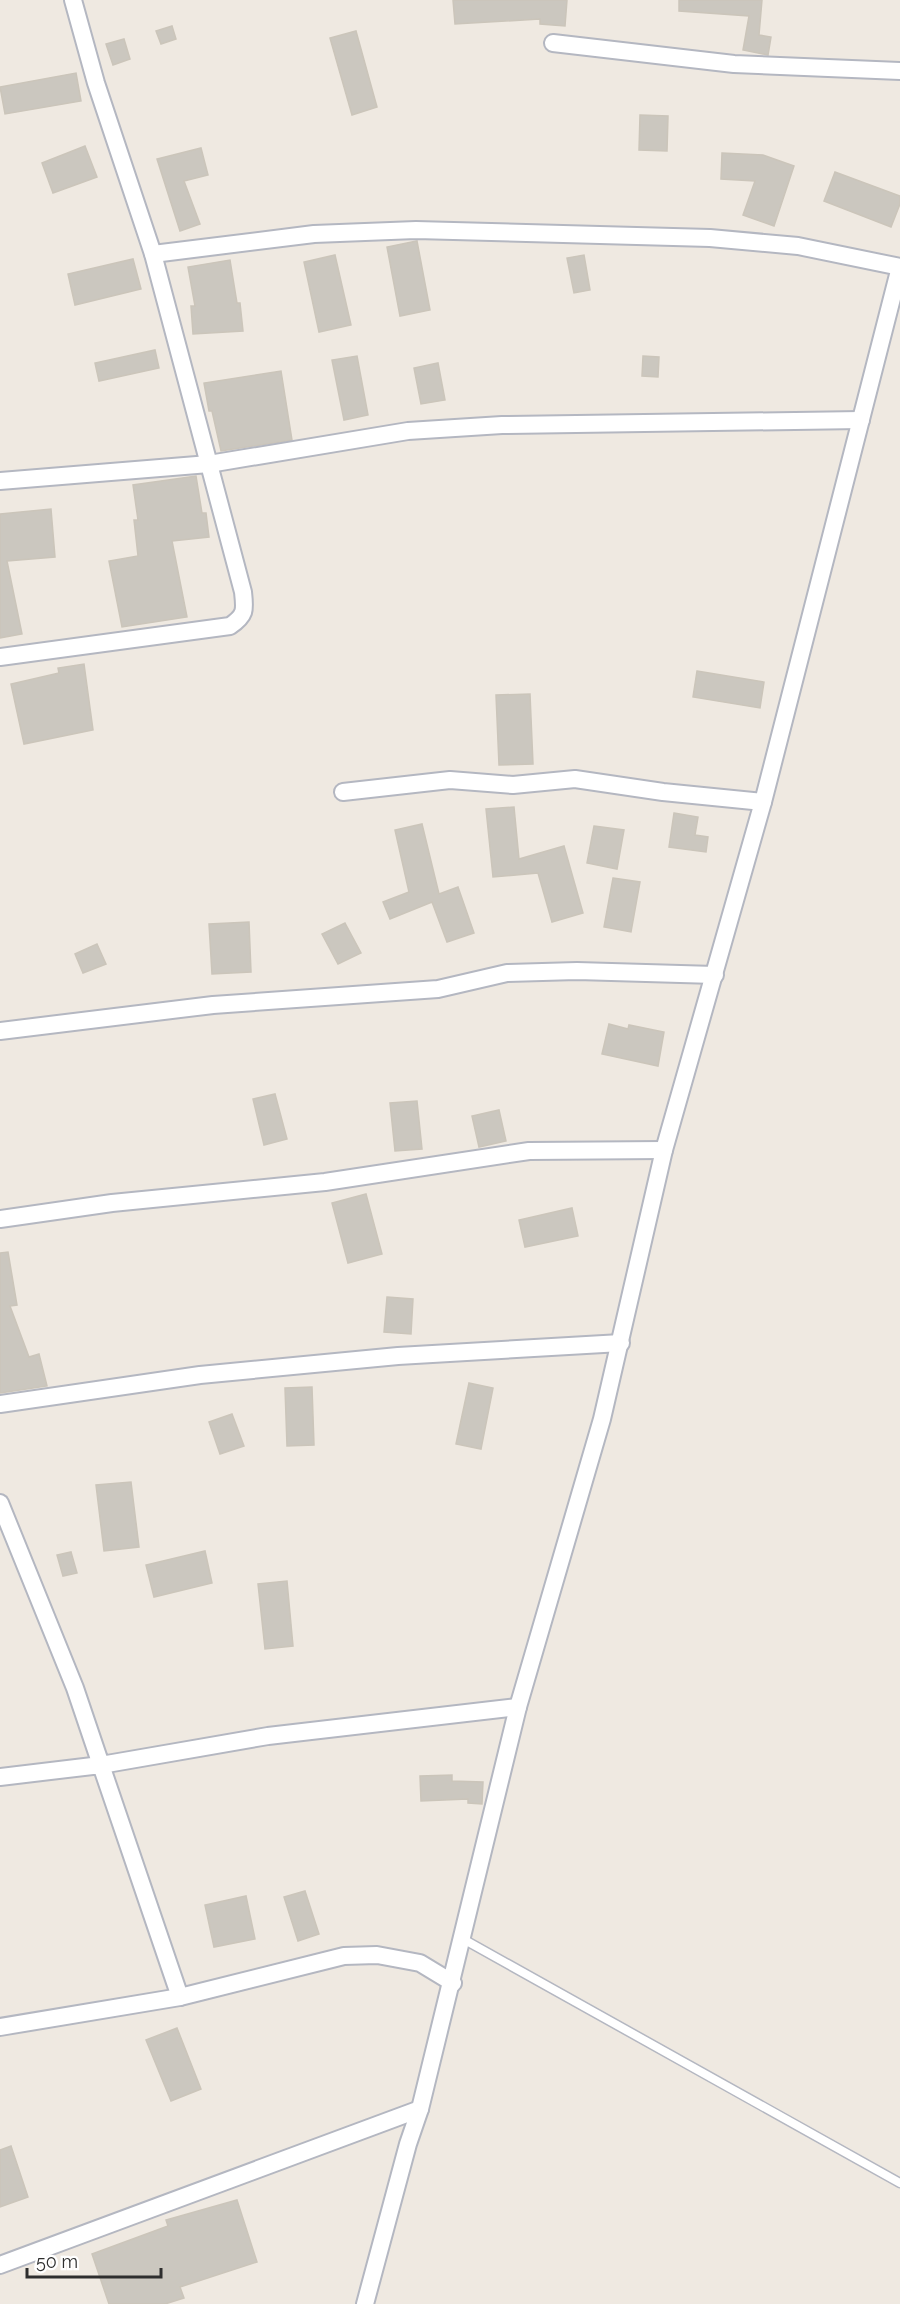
<svg xmlns="http://www.w3.org/2000/svg" width="900" height="2304" font-family="Raleway,sans-serif">
  <style>
    .building { fill: #cbc7bf; stroke: #cbc5ba; stroke-width: 1.5 }
    .lines { fill: none; stroke-linecap: round; stroke-linejoin: round }
    .service-casing { stroke: #b4b7c1; stroke-width: 11 }
    .minor-casing { stroke: #b4b7c1; stroke-width: 20 }
    .service { stroke: #fff; stroke-width: 8 }
    .minor { stroke: #fff; stroke-width: 16 }
  </style>
  <rect width="100%" height="100%" fill="#efe9e1"/>
  <g class="building">
    <path d="M453 0H567L565 26 540 24V19L455 24Z"/>
    <path d="M679 0H762L759 35 771 37 768 55 743 50 749 16 679 11Z"/>
    <path d="M172 26 176 39 161 44 156 31Z"/>
    <path d="M356 31 377 107 352 115 330 38Z"/>
    <path d="M124 39 130 59 113 65 106 44Z"/>
    <path d="M76 73 81 101 5 114 0 87Z"/>
    <path d="M640 115 668 116 667 151 639 150Z"/>
    <path d="M85 146 97 177 53 193 42 163Z"/>
    <path d="M201 148 208 175 184 181 200 224 180 231 157 159Z"/>
    <path d="M722 153 763 155 794 166 774 226 743 215 755 181 721 179Z"/>
    <path d="M835 172 900 196V204L891 227 824 201Z"/>
    <path d="M417 241 430 310 400 316 387 247Z"/>
    <path d="M335 255 351 325 319 332 304 262Z"/>
    <path d="M584 255 590 290 574 293 567 258Z"/>
    <path d="M133 259 141 289 75 305 68 274Z"/>
    <path d="M230 260 237 303H240L243 331 193 334 191 306H195L188 267Z"/>
    <path d="M155 350 159 368 99 381 95 363Z"/>
    <path d="M357 356 368 415 344 420 332 360Z"/>
    <path d="M643 356 659 357 658 377 642 376Z"/>
    <path d="M438 363 445 400 421 404 414 368Z"/>
    <path d="M281 371 292 440 221 451 212 411H209L204 383Z"/>
    <path d="M196 476 202 513H206L209 537 172 541 187 617 122 627 109 561 138 556 134 520H138L133 485Z"/>
    <path d="M51 509 55 557 7 561 22 634 0 638V514Z"/>
    <path d="M84 664 93 730 24 744 11 684 59 673 58 668Z"/>
    <path d="M697 671 764 682 760 708 693 697Z"/>
    <path d="M530 694 533 764 499 765 496 695Z"/>
    <path d="M514 807 519 859 564 846 583 913 552 922 538 873 493 877 486 809Z"/>
    <path d="M674 813 698 817 695 835 708 837 706 852 669 847Z"/>
    <path d="M422 824 439 894 458 887 474 933 447 942 432 902 390 919 383 902 409 892 395 830Z"/>
    <path d="M594 826 624 830 617 869 587 863Z"/>
    <path d="M613 878 640 882 631 932 604 927Z"/>
    <path d="M249 922 251 972 212 974 209 924Z"/>
    <path d="M345 923 361 953 338 964 322 934Z"/>
    <path d="M97 944 106 964 83 973 75 954Z"/>
    <path d="M609 1024 628 1029 629 1025 664 1032 658 1066 602 1054Z"/>
    <path d="M275 1094 287 1139 264 1145 253 1099Z"/>
    <path d="M417 1101 422 1149 395 1151 390 1103Z"/>
    <path d="M499 1110 506 1141 479 1147 472 1116Z"/>
    <path d="M366 1194 382 1254 348 1263 332 1203Z"/>
    <path d="M572 1208 578 1236 525 1247 519 1220Z"/>
    <path d="M8 1252 17 1305 10 1306 29 1357 39 1354 47 1386 0 1393V1253Z"/>
    <path d="M387 1297 413 1299 411 1334 384 1332Z"/>
    <path d="M469 1383 493 1388 481 1449 456 1444Z"/>
    <path d="M312 1387 314 1445 287 1446 285 1388Z"/>
    <path d="M232 1414 244 1446 220 1454 209 1422Z"/>
    <path d="M131 1482 139 1547 104 1551 96 1485Z"/>
    <path d="M205 1551 212 1583 154 1597 146 1565Z"/>
    <path d="M71 1552 77 1573 63 1576 57 1555Z"/>
    <path d="M287 1581 293 1646 265 1649 258 1584Z"/>
    <path d="M452 1775V1781L483 1782 482 1804 468 1803V1799L421 1801 420 1776Z"/>
    <path d="M305 1891 319 1934 298 1941 284 1897Z"/>
    <path d="M246 1896 255 1939 214 1947 205 1905Z"/>
    <path d="M177 2028 201 2089 171 2101 146 2040Z"/>
    <path d="M11 2146 28 2197 0 2207V2150Z"/>
    <path d="M237 2200 257 2262 180 2287 184 2298 165 2304H109L92 2254 168 2226 166 2220Z"/>
  </g>
  <g class="lines">
    <defs>
      <path id="service" d="M463 1939 900 2183"/>
      <g id="minor">
        <path d="M553 43 734 64 900 71"/>
        <path d="M153 254 314 234 416 230 710 238 798 246 900 267"/>
        <path d="M0 481 209 464 408 431 502 425 861 420"/>
        <path d="M0 657 230 626C246 615 245 610 243 592L153 254 96 83 73 0"/>
        <path d="M343 792 450 780 513 785 575 779 663 792 763 802"/>
        <path d="M0 1031 213 1005 438 989 507 973 577 971 715 975"/>
        <path d="M0 1219 112 1203 325 1182 529 1151 664 1150"/>
        <path d="M0 1404 200 1375 398 1356 621 1343"/>
        <path d="M0 1503 75 1688 101 1765 268 1736 518 1707"/>
        <path d="M0 1777 101 1765 180 1997"/>
        <path d="M0 2027 180 1997 344 1956 377 1955 420 1963 453 1983"/>
        <path d="M0 2265 420 2109"/>
        <path d="M365 2304 408 2144 420 2109 518 1707 602 1419 664 1150 763 802 900 267"/>
      </g>
    </defs>
    <use href="#service" class="service-casing"/>
    <use href="#minor" class="minor-casing"/>
    <use href="#service" class="service"/>
    <use href="#minor" class="minor"/>
  </g>
  <path d="M27 2268v9h134v-9" fill="none" stroke="#2e2e2e" stroke-width="3"/>
  <text x="36" y="2268" font-size="18" fill="#2e2e2e" stroke="#ffffff" stroke-width="4.5" paint-order="stroke">50 m</text>
</svg>
